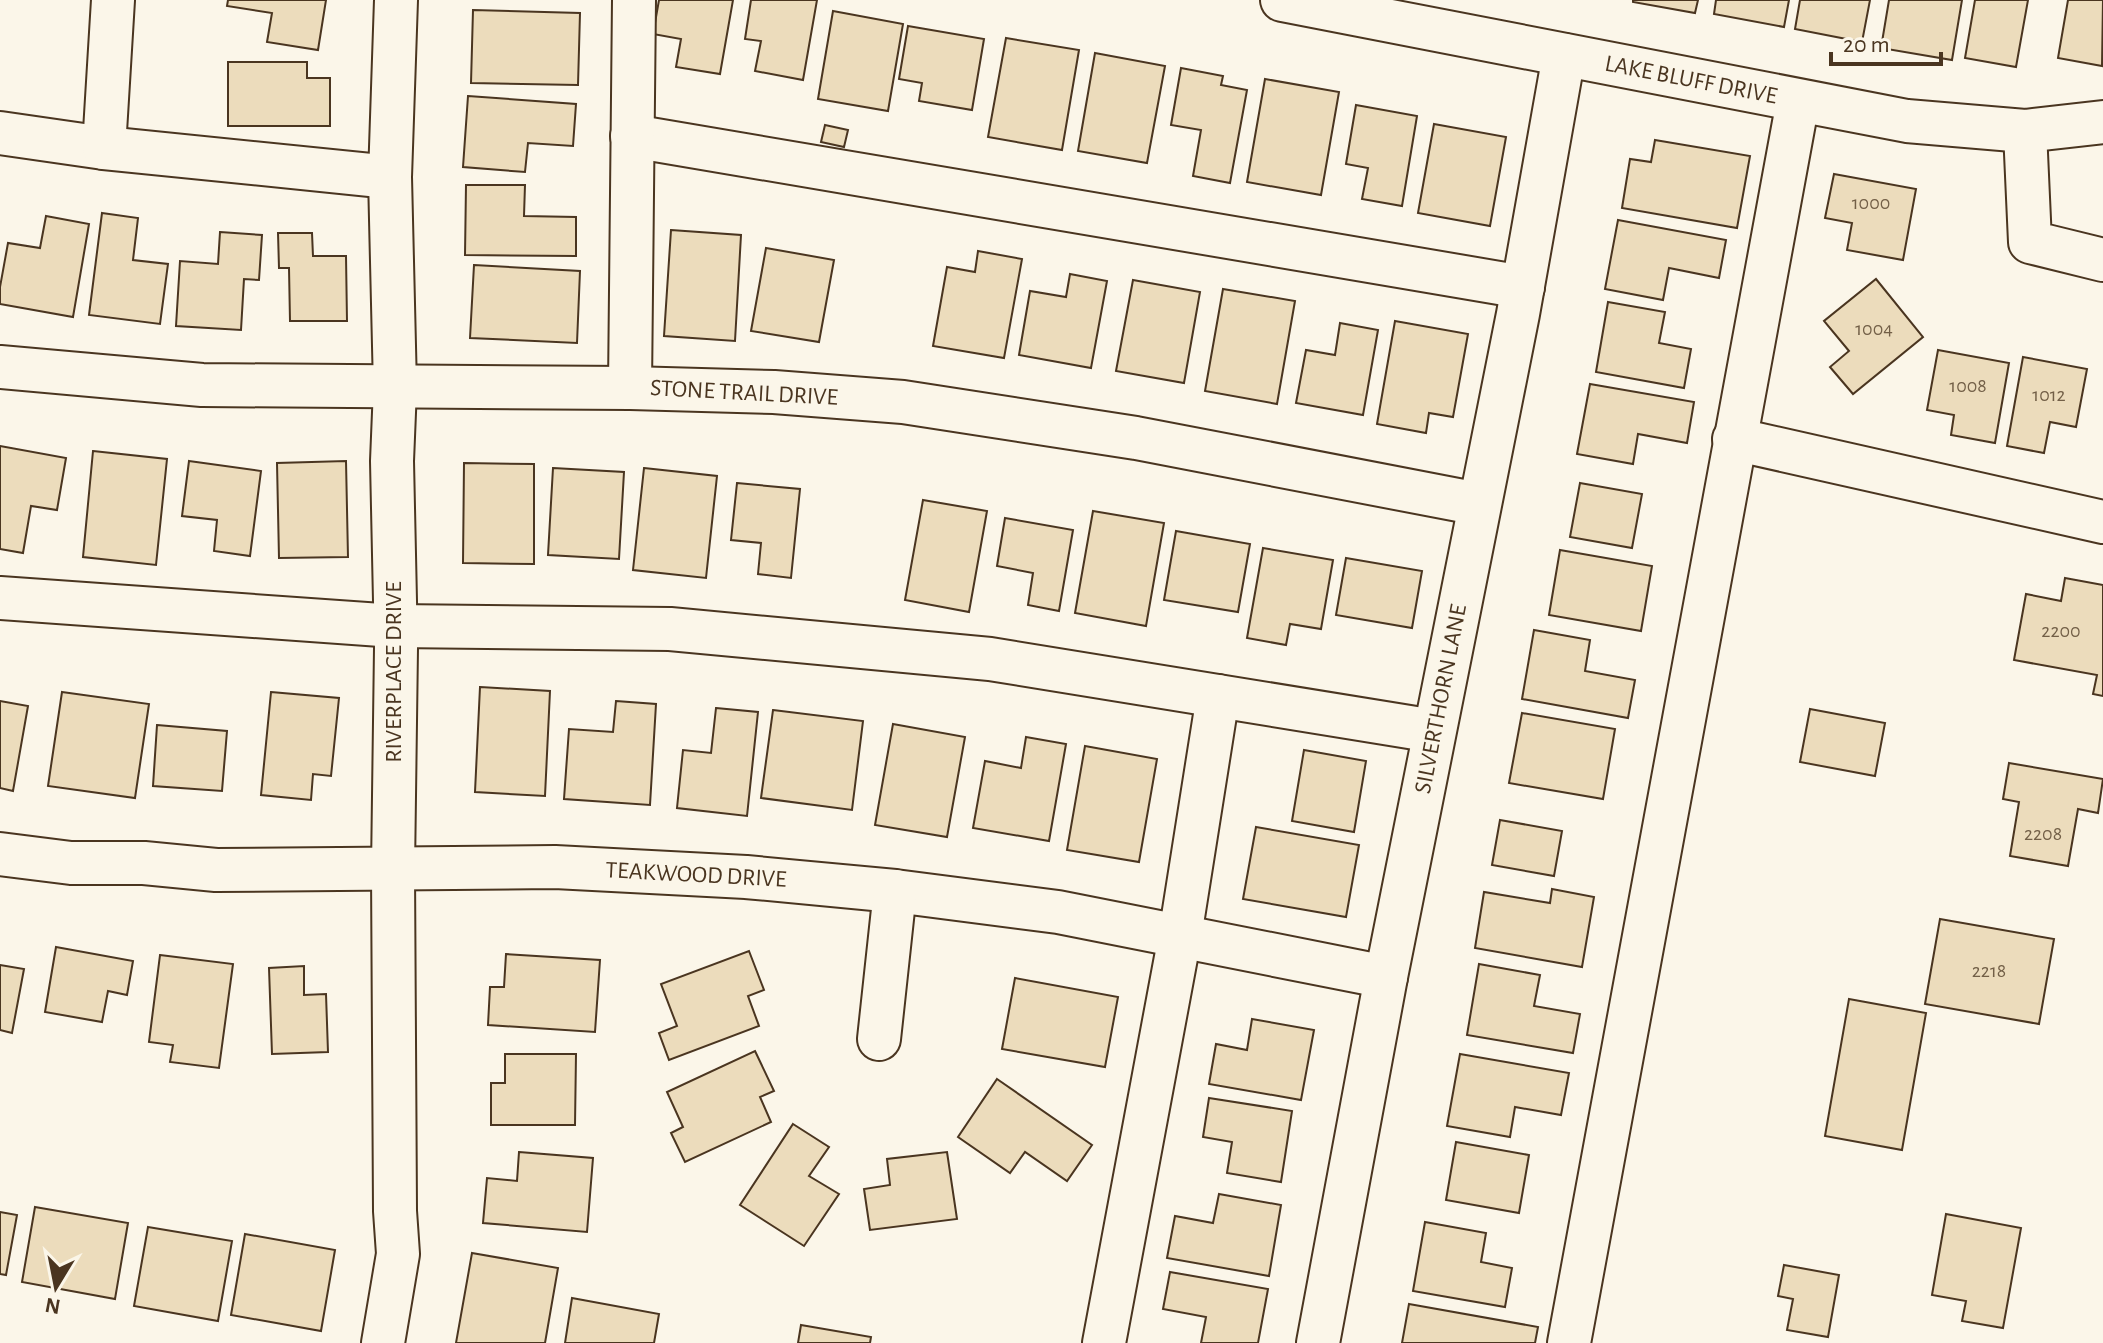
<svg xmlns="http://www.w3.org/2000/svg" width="2103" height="1343" font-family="'Alegreya Sans',sans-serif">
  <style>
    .building { fill: #ecdcbc; stroke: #4a3520; stroke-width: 2 }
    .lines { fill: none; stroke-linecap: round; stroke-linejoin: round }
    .minor-casing { stroke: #4a3520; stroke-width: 46 }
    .minor { stroke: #fbf6e9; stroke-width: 42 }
    .labels { text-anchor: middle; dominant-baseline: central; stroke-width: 6; stroke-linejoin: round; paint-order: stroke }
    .number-label { font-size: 20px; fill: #725f47 }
    .street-label { font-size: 24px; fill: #4a3520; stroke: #fbf6e9 }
  </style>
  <rect width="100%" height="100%" fill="#fbf6e9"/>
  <g class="building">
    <path d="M228 0H326L318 50 267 42 272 13 227 6Z"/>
    <path d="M659 0H733L720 74 676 67 681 39 653 34Z"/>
    <path d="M751 0H817L803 80 755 71 761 41 745 39Z"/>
    <path d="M1633 0H1698L1695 13 1633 2Z"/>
    <path d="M1716 0H1789L1784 27 1714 14Z"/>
    <path d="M1800 0H1870L1862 42 1795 29Z"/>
    <path d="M1889 0H1962L1952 60 1881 48Z"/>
    <path d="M1975 0H2028L2016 67 1965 58Z"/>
    <path d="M2068 0H2103L2102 66 2058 58Z"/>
    <path d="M473 10 580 13 578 85 471 83Z"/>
    <path d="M833 11 903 24 888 111 818 99Z"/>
    <path d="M908 26 984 39 972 110 919 101 922 83 899 79Z"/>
    <path d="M1006 38 1079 50 1062 150 988 137Z"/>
    <path d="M1095 53 1165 66 1147 163 1078 151Z"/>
    <path d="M228 62H307V78H330V126H228Z"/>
    <path d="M1181 68 1223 76 1221 85 1247 90 1230 183 1193 176 1201 130 1171 125Z"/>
    <path d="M1265 79 1339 92 1321 195 1247 182Z"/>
    <path d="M468 96 576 104 573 146 528 143 525 172 463 167Z"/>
    <path d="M1356 105 1417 116 1402 206 1362 199 1368 168 1346 164Z"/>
    <path d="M1434 124 1506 137 1490 226 1418 213Z"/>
    <path d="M825 125 848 130 844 147 821 142Z"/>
    <path d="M1655 140 1750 156 1737 228 1622 208 1630 159 1651 162Z"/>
    <path d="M1834 174 1916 189 1903 260 1847 250 1852 223 1825 218Z"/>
    <path d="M466 185H525L524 216 576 217V256L465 255Z"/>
    <path d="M102 213 138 218 133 260 168 264 160 324 89 315Z"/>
    <path d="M46 216 89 224 73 317 0 304V287L8 243 40 248Z"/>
    <path d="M1618 220 1726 240 1719 278 1669 268 1663 300 1605 289Z"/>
    <path d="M671 230 741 235 735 341 664 336Z"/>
    <path d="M220 232 262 235 259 280 244 279 241 330 176 326 180 261 218 264Z"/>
    <path d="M278 233H312L313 256H346L347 321H290L289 268H279Z"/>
    <path d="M766 248 834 260 819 342 751 331Z"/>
    <path d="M978 251 1022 259 1004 358 933 346 947 267 975 272Z"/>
    <path d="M474 265 580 271 577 343 470 338Z"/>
    <path d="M1070 274 1107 281 1091 368 1019 355 1030 291 1066 297Z"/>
    <path d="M1876 279 1923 337 1853 394 1830 367 1849 351 1824 321Z"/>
    <path d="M1133 280 1200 292 1184 383 1116 371Z"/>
    <path d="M1223 289 1295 301 1277 404 1205 391Z"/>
    <path d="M1608 302 1665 312 1659 343 1691 349 1684 388 1596 372Z"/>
    <path d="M1395 321 1468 334 1453 417 1429 413 1426 433 1377 424Z"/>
    <path d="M1340 323 1378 330 1363 415 1296 403 1306 350 1335 355Z"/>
    <path d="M1938 350 2009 363 1995 443 1951 435 1954 415 1927 410Z"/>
    <path d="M2023 357 2087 369 2076 427 2050 422 2044 453 2007 446Z"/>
    <path d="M1590 384 1694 402 1687 443 1638 434 1633 464 1577 454Z"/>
    <path d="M0 446 66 458 57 510 31 506 23 553 0 549Z"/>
    <path d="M93 451 167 459 156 565 83 557Z"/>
    <path d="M189 461 261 471 250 556 214 551 217 520 182 516Z"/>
    <path d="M346 461 348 557 279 558 277 463Z"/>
    <path d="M464 463 534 464V564L463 563Z"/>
    <path d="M553 468 624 472 619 559 548 555Z"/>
    <path d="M644 468 717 476 706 578 633 570Z"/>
    <path d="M737 483 800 489 791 578 758 574 761 543 731 540Z"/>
    <path d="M1580 483 1642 494 1632 548 1570 537Z"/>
    <path d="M923 500 987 511 969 612 905 600Z"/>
    <path d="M1093 511 1164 523 1146 626 1075 613Z"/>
    <path d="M1005 518 1073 530 1059 611 1028 605 1033 573 997 566Z"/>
    <path d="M1176 531 1250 544 1238 612 1164 600Z"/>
    <path d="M1263 548 1333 560 1321 629 1290 624 1286 645 1247 638Z"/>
    <path d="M1560 550 1652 566 1641 631 1549 615Z"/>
    <path d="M1346 558 1422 571 1412 628 1336 615Z"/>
    <path d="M2065 578 2103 585V696L2093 694 2097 675 2014 660 2026 594 2061 601Z"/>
    <path d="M1534 630 1590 640 1585 671 1635 680 1628 718 1522 699Z"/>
    <path d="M480 687 550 691 545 796 475 792Z"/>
    <path d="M62 692 149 704 135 798 48 786Z"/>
    <path d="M271 692 339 698 331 776 313 774 311 800 261 795Z"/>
    <path d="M0 701 28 706 13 791 0 788Z"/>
    <path d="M616 701 656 704 650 805 564 799 569 729 613 732Z"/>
    <path d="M716 708 758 712 747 816 677 808 683 750 711 753Z"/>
    <path d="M1810 709 1885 723 1875 776 1800 762Z"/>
    <path d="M773 710 863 721 852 810 761 798Z"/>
    <path d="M1522 713 1615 729 1603 799 1509 783Z"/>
    <path d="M893 724 965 737 947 837 875 825Z"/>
    <path d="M157 725 227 731 222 791 153 786Z"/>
    <path d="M1026 737 1066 744 1049 841 973 828 985 761 1021 768Z"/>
    <path d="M1085 746 1157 759 1139 862 1067 850Z"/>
    <path d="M1304 750 1366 761 1354 832 1292 821Z"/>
    <path d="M2009 763 2103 779 2098 813 2078 809 2068 866 2010 856 2019 802 2003 799Z"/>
    <path d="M1500 820 1562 831 1554 876 1492 865Z"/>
    <path d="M1256 827 1359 845 1346 917 1243 899Z"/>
    <path d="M1552 889 1594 897 1582 967 1475 948 1484 892 1550 903Z"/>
    <path d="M1940 919 2054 939 2039 1024 1925 1004Z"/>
    <path d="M56 947 133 961 127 995 108 991 102 1022 45 1012Z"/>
    <path d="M749 951 764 990 748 996 759 1026 669 1060 659 1033 677 1026 661 984Z"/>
    <path d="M506 954 600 960 595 1032 488 1025 490 987H504Z"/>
    <path d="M160 955 233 964 219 1068 170 1062 173 1045 149 1042Z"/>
    <path d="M1479 964 1540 975 1534 1006 1580 1014 1573 1053 1467 1035Z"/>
    <path d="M0 965 24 969 12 1033 0 1030Z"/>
    <path d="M304 966V995L326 994 328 1052 272 1054 269 968Z"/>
    <path d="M1015 978 1118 997 1105 1067 1002 1049Z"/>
    <path d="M1849 999 1926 1013 1902 1150 1825 1136Z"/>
    <path d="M1252 1019 1314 1030 1301 1100 1209 1084 1216 1044 1247 1050Z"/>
    <path d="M755 1051 774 1091 760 1097 771 1122 685 1162 671 1133 683 1127 667 1092Z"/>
    <path d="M505 1054H576L575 1125H491V1083H505Z"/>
    <path d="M1460 1054 1569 1073 1561 1115 1515 1107 1510 1137 1447 1126Z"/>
    <path d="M997 1079 1092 1145 1067 1181 1025 1152 1010 1173 958 1137Z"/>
    <path d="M1209 1098 1292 1111 1281 1182 1227 1173 1232 1142 1203 1137Z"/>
    <path d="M793 1124 829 1147 809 1176 839 1194 804 1246 740 1205Z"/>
    <path d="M1456 1142 1529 1155 1519 1213 1446 1200Z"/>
    <path d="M519 1152 593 1158 587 1232 483 1223 487 1178 517 1181Z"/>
    <path d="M947 1152 957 1219 870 1230 864 1189 890 1185 887 1159Z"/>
    <path d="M1219 1194 1281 1205 1269 1276 1167 1258 1175 1216 1213 1223Z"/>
    <path d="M35 1207 128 1223 115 1299 22 1282Z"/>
    <path d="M0 1212 17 1215 6 1275 0 1274Z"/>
    <path d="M1946 1214 2021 1228 2003 1328 1962 1321 1966 1301 1932 1295Z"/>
    <path d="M1425 1222 1486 1233 1481 1262 1512 1268 1505 1307 1413 1291Z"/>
    <path d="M148 1227 232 1241 218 1321 134 1306Z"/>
    <path d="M245 1234 335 1250 321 1331 231 1315Z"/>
    <path d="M472 1253 558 1268 545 1343H456Z"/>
    <path d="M1784 1265 1839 1275 1828 1337 1787 1330 1793 1299 1778 1296Z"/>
    <path d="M1170 1272 1268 1289 1258 1343H1201L1206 1317 1163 1309Z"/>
    <path d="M572 1298 659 1314 654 1343H565Z"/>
    <path d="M1409 1304 1538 1327 1535 1343H1402Z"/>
    <path d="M801 1325 871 1337 870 1343H798Z"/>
  </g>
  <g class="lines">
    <defs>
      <g id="minor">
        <path d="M1282 0 1907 121 2025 131 2103 122"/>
        <path d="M2025 131 2030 242 2103 260"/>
        <path d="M0 133 104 148 390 177"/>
        <path d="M632 136 1523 287"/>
        <path d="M104 148 113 0"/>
        <path d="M0 367 202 385 630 388 774 392 903 402 1136 438 1479 504"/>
        <path d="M630 388 634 0"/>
        <path d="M1734 439 2103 522"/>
        <path d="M0 598 395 626 670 629 990 659 1434 731"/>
        <path d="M0 854 71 863H144L216 870 555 867 746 877 895 891 1058 912 1386 977"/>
        <path d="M879 1039 895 891"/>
        <path d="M383 1343 398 1254 395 1211 393 870 396 648 392 461 395 388 390 177 396 0"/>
        <path d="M1104 1343 1180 936 1218 696"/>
        <path d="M1318 1343 1386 977 1518 314 1564 55"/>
        <path d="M1569 1343 1798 101"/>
      </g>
    </defs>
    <use href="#minor" class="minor-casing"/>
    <use href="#minor" class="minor"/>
  </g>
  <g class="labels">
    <g class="number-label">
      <text x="1871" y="203">1000</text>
      <text x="1874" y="329">1004</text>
      <text x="1968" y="386">1008</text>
      <text x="2049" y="395">1012</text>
      <text x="2061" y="631">2200</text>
      <text x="2043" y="834">2208</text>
      <text x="1989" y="971">2218</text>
    </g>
    <g class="street-label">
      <text transform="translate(1691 80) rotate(11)">LAKE BLUFF DRIVE</text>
      <text transform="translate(744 393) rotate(3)">STONE TRAIL DRIVE</text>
      <text transform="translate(394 672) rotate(-90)">RIVERPLACE DRIVE</text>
      <text transform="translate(1441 699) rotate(-79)">SILVERTHORN LANE</text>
      <text transform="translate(696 875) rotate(3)">TEAKWOOD DRIVE</text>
    </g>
  </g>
  <g transform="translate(56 1287) rotate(190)" stroke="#fbf6e9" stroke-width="6" paint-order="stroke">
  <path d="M0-6L14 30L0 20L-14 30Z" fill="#4a3520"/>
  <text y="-12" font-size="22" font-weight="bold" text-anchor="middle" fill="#4a3520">N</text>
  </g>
  <path d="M1831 52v12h110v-12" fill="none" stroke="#4a3520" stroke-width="4"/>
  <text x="1843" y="52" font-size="24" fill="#4a3520" stroke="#fbf6e9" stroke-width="6" paint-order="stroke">20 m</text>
</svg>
